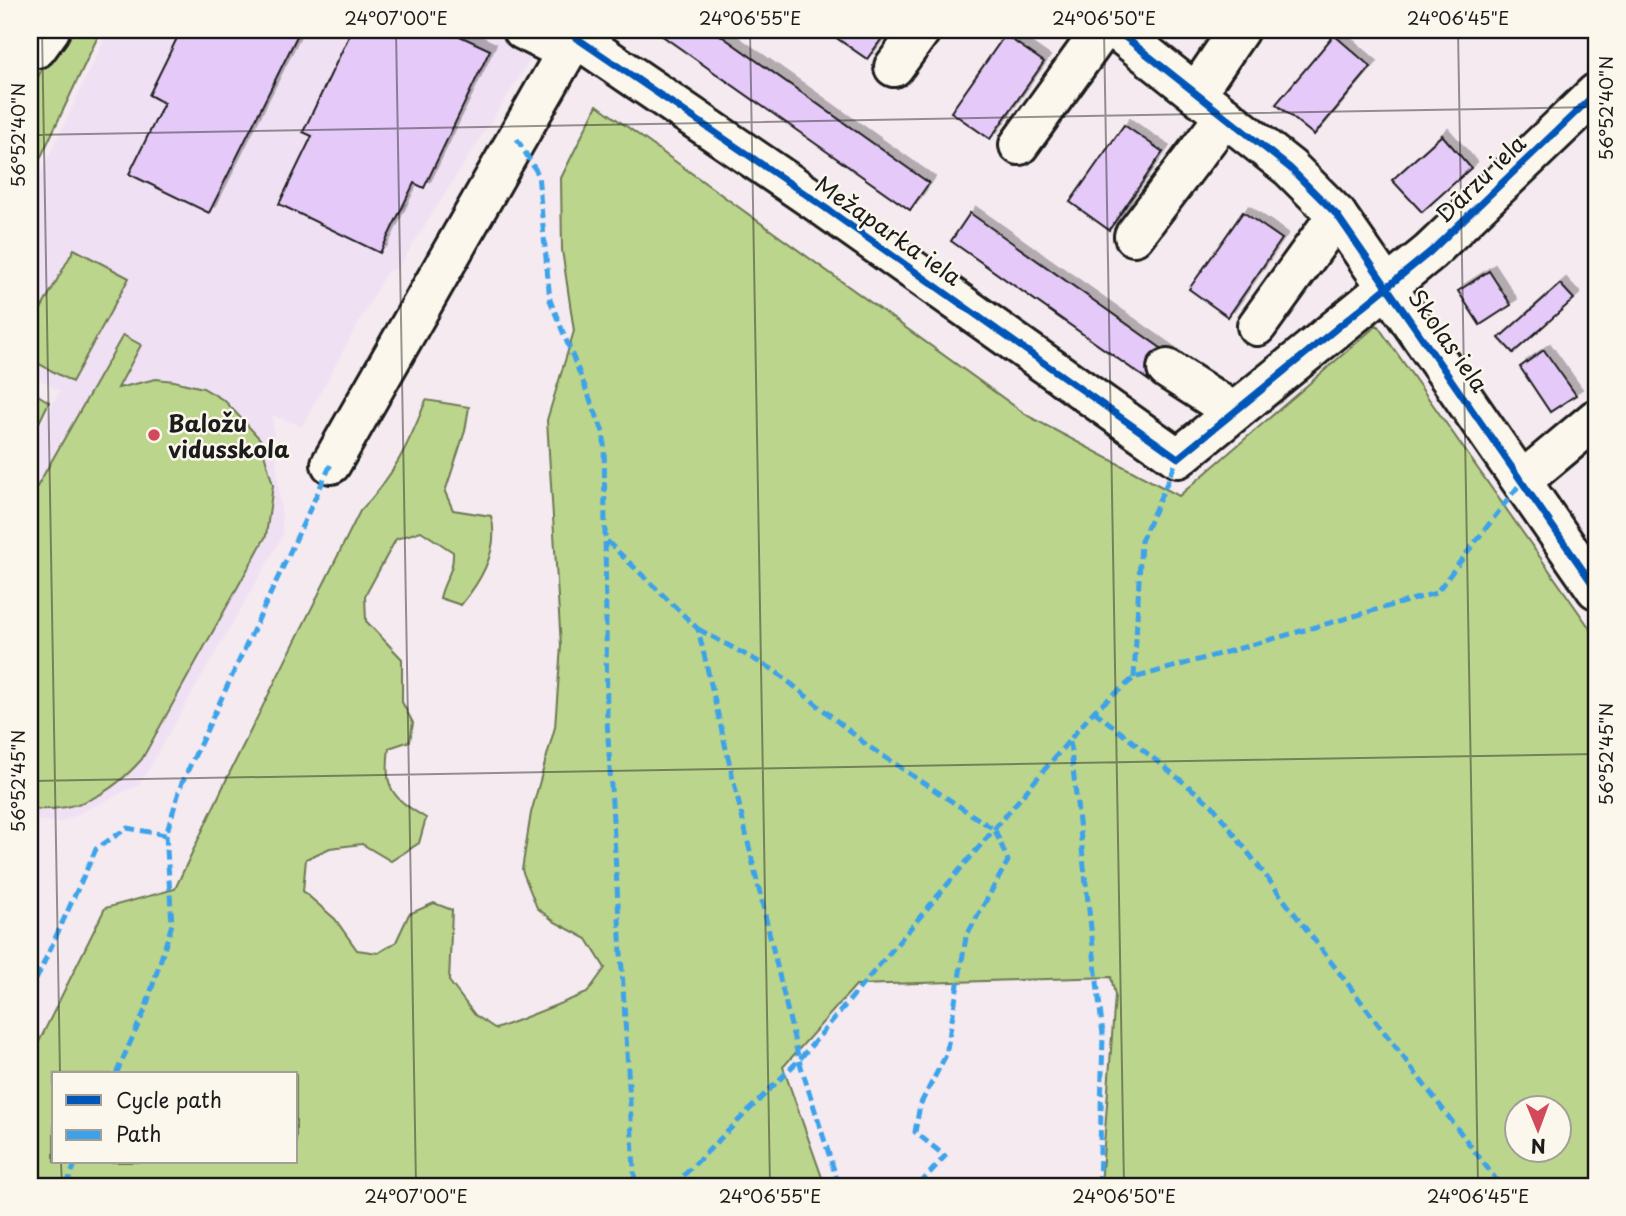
<svg xmlns="http://www.w3.org/2000/svg" width="1626" height="1216" font-family="'Playpen Sans',sans-serif">
  <style>
    .built { fill: #f0e0f3 }
    .green { fill: #bcd58c; stroke: #6c7854; stroke-width: 2; fill-rule: evenodd }
    .building { fill: #e5caf9; stroke: #1c1c1c; stroke-width: 2; filter: url(#shadow) }
    .lines { fill: none; stroke-linecap: round; stroke-linejoin: round }
    .minor-casing { stroke: #1c1c1c; stroke-width: 44 }
    .minor { stroke: #fbf7ec; stroke-width: 38 }
    .quiet { stroke: #3da2ea; stroke-width: 5; stroke-dasharray: 10 5; stroke-linecap: butt }
    .cycleway-casing { stroke: #fbf7ec; stroke-width: 11 }
    .cycleway { stroke: #0057b8; stroke-width: 7 }
    .ticks { fill: none; stroke: #1c1c1c; stroke-width: 2; stroke-opacity: 0.45 }
    .poi-dot { fill: #d1495b; stroke: #fbf7ec; stroke-width: 2.5 }
    .labels { text-anchor: middle; dominant-baseline: central; stroke-width: 5; stroke-linejoin: round; paint-order: stroke }
    .street-label { font-size: 23px; fill: #1c1c1c; stroke: #fbf7ec }
    .poi-label { font-size: 23px; font-weight: bold; fill: #1c1c1c; stroke: #fbf7ec; text-anchor: start }
    .neatline { fill: none; stroke: #1c1c1c; stroke-width: 2.5 }
    .ticks-label { font-size: 18px; text-anchor: middle; fill: #1c1c1c }
  </style>
  <defs>
    <filter id="shadow"><feDropShadow dx="6" dy="-6" stdDeviation="0" flood-color="#0004"/></filter>
  </defs>
  <rect width="100%" height="100%" fill="#f4eaf0"/>
  <filter id="ink" filterUnits="userSpaceOnUse"><feTurbulence type="fractalNoise" baseFrequency=".0143" numOctaves="2"/><feDisplacementMap in="SourceGraphic" scale="14" xChannelSelector="R" yChannelSelector="G"/><feConvolveMatrix kernelMatrix="1 2 1 2 8 2 1 2 1" color-interpolation-filters="sRGB"/></filter>
  <g filter="url(#ink)">
    <path class="built" d="M109 30H549L397 269 387 271 302 426 272 415 283 535 140 784 61 822 30 820V444L60 391 30 373V196Z"/>
    <g class="green">
      <path d="M60 30H101L30 180V94Z"/>
      <path d="M597 105 1028 416 1179 496 1377 325 1596 637V1186H1101L1115 995 1111 977 856 985 783 1067 825 1186H30V1060L105 908 175 889 230 772 360 511C392 479 410 442 426 400L469 407 465 431 445 492 453 510 491 516C500 548 481 581 461 605L440 598C444 579 454 573 453 552L421 531 396 539 365 596 366 621 402 659V702L413 723 410 741 389 748C384 789 391 797 426 818L419 843 391 861 362 844 330 848 306 859 303 891 335 919 357 950 378 953 396 942 409 914 434 903 452 910 449 981 475 1015 496 1029 587 993 605 968 587 939 555 922 537 908 522 870 531 813 555 727 561 646 547 420 574 331 562 250 561 178ZM54 1074H296V1162H54ZM1518 1108H1560V1150H1518Z"/>
      <path d="M74 249 129 278 72 382 30 359V329Z"/>
      <path d="M123 335 141 345 118 388 156 379 174 381 203 388 225 401 260 439 273 485 266 536 142 759C110 795 78 812 30 809V499Z"/>
      <path d="M30 390 49 402 30 441Z"/>
    </g>
    <g class="building">
      <path d="M181 30H300L209 213 129 174 164 103 149 95Z"/>
      <path d="M352 30H447L490 50 424 188 414 183 380 253 279 204 312 136 303 132Z"/>
      <path d="M654 30H713L929 183 910 210Z"/>
      <path d="M830 30H888L867 59 828 32Z"/>
      <path d="M1005 35 1044 62 990 139 951 112Z"/>
      <path d="M1334 35 1371 67 1314 135 1276 104Z"/>
      <path d="M1124 125 1163 152 1109 230 1070 202Z"/>
      <path d="M1442 135 1471 168 1422 212 1392 180Z"/>
      <path d="M1243 212 1282 239 1228 317 1189 289Z"/>
      <path d="M970 213 1175 358 1155 385 951 241Z"/>
      <path d="M1489 271 1511 305 1480 325 1458 291Z"/>
      <path d="M1560 284 1574 299 1513 353 1499 338Z"/>
      <path d="M1544 350 1576 395 1550 412 1520 367Z"/>
    </g>
    <g class="lines">
      <defs>
        <g id="minor">
          <path d="M523 30 567 52"/>
          <path d="M1116 30 1290 168 1337 215 1596 589"/>
          <path d="M575 37 817 202 1178 458 1430 252 1596 93"/>
          <path d="M30 49 37 48 50 30"/>
          <path d="M894 67 921 30"/>
          <path d="M1196 93 1239 30"/>
          <path d="M1019 145 1102 30"/>
          <path d="M1134 236 1225 116"/>
          <path d="M1257 326 1337 215"/>
          <path d="M1167 369 1234 412"/>
          <path d="M331 464 579 30"/>
          <path d="M1523 480 1596 419"/>
        </g>
      </defs>
      <use href="#minor" class="minor-casing"/>
      <use href="#minor" class="minor"/>
      <g class="quiet">
        <path d="M517 139 538 174 550 300 604 434 607 720 635 1186"/>
        <path d="M607 541 698 629 799 1060 839 1186"/>
        <path d="M698 629 774 670 868 746 995 830 1008 861 966 937 946 1055 920 1105 915 1132 945 1156 918 1186"/>
        <path d="M1134 678 1141 541 1178 458"/>
        <path d="M1094 711 1212 805 1501 1186"/>
        <path d="M1070 742 1103 1035 1099 1186"/>
        <path d="M30 993 96 849 127 828 166 835"/>
        <path d="M116 1074 145 1010 172 924 166 835 181 785 331 464"/>
        <path d="M66 1186 76 1162"/>
        <path d="M673 1186 799 1060 1094 711 1134 678 1436 593 1523 480"/>
      </g>
      <defs>
        <g id="cycleway">
          <path d="M1116 30 1290 168 1337 215 1596 589"/>
          <path d="M575 37 817 202 1178 458 1430 252 1596 93"/>
        </g>
      </defs>
      <use href="#cycleway" class="cycleway-casing"/>
      <use href="#cycleway" class="cycleway"/>
    </g>
  </g>
  <path class="ticks" d="M42 30 60 1074M396 30 416 1186M750 30 770 1186M1104 30 1124 1186M1458 30 1478 1186M30 135 1596 107M30 781 1596 754M61 1162 62 1186"/>
  <circle class="poi-dot" cx="154" cy="435" r="7"/>
  <g class="labels">
    <g class="street-label">
      <text transform="translate(1480 178) rotate(-44)">Dārzu iela</text>
      <text transform="translate(889 230) rotate(35)">Mežaparka iela</text>
      <text transform="translate(1449 340) rotate(55)">Skolas iela</text>
    </g>
    <g class="poi-label">
      <text x="168" y="422">Baložu<tspan x="168" dy="26">vidusskola</tspan></text>
    </g>
  </g>
  <rect width="1626" height="1216" fill="none" stroke="#fbf7ec" stroke-width="77"/>
  <rect x="52" y="1072" width="245" height="91" fill="#fbf7ec" stroke="#a29f99" stroke-width="2"/>
  <rect x="66" y="1095" width="35" height="10" fill="#0057b8" stroke="#a29f99" stroke-width="2"/>
  <text x="116" y="1108" font-size="21" fill="#1c1c1c">Cycle path</text>
  <rect x="66" y="1130" width="35" height="10" fill="#3da2ea" stroke="#a29f99" stroke-width="2"/>
  <text x="116" y="1142" font-size="21" fill="#1c1c1c">Path</text>
  <g transform="translate(1538 1129) rotate(179)"><circle r="33" fill="#fbf7ec" stroke="#a29f99" stroke-width="2"/>
  <path d="M0-5L12 26L0 18L-12 26Z" fill="#d1495b"/>
  <text y="-10" font-size="19" font-weight="bold" text-anchor="middle" fill="#1c1c1c">N</text>
  </g>
  <rect x="38" y="38" width="1550" height="1140" class="neatline"/>
  <g class="ticks-label">
    <text x="396" y="25">24°07'00"E</text>
    <text x="750" y="25">24°06'55"E</text>
    <text x="1104" y="25">24°06'50"E</text>
    <text x="1458" y="25">24°06'45"E</text>
    <text transform="translate(1607 108) rotate(-90)" y="6">56°52'40"N</text>
    <text transform="translate(19 135) rotate(-90)" y="6">56°52'40"N</text>
    <text transform="translate(1607 754) rotate(-90)" y="6">56°52'45"N</text>
    <text transform="translate(19 781) rotate(-90)" y="6">56°52'45"N</text>
    <text x="416" y="1203">24°07'00"E</text>
    <text x="770" y="1203">24°06'55"E</text>
    <text x="1124" y="1203">24°06'50"E</text>
    <text x="1478" y="1203">24°06'45"E</text>
  </g>
</svg>
